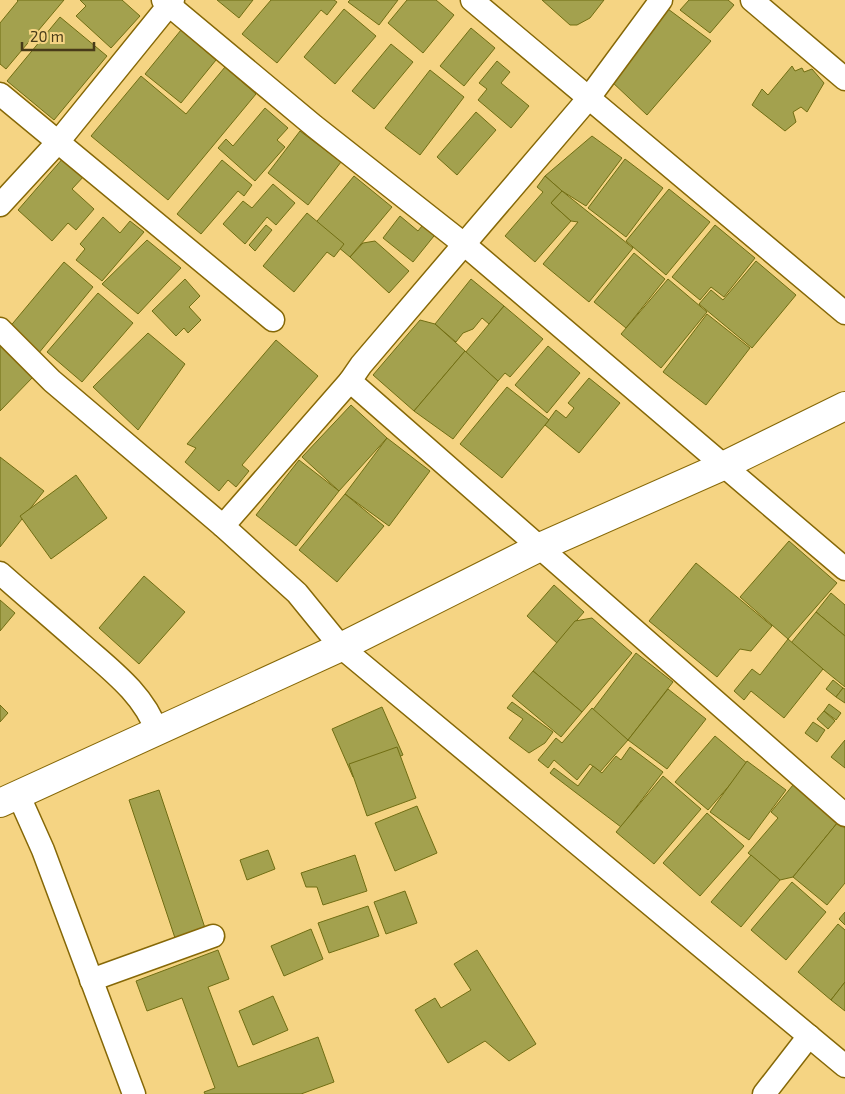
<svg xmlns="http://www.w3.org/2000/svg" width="845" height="1094" font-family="'Exo 2',sans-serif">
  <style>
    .building { fill: #a3a14e; stroke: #716e13 }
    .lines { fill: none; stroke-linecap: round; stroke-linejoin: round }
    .minor-casing { stroke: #866807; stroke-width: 25 }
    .tertiary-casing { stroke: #866807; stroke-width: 30 }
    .minor { stroke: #fff; stroke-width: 22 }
    .tertiary { stroke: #fff; stroke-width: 28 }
  </style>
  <rect width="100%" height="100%" fill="#f5d483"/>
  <g class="building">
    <path d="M17 0H64L6 69 0 64V23L18 1Z"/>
    <path d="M80 0H122L140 16 111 48 76 16 86 6Z"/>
    <path d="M217 0H253L239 18Z"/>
    <path d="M271 0H334L337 2 327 15 321 10 277 63 242 34Z"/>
    <path d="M350 0H398L379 25 348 2Z"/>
    <path d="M407 0H436L454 15 423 53 388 23Z"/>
    <path d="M542 0H604L590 18 577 25H570Z"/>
    <path d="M689 0H728L734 5 710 33 680 10Z"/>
    <path d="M344 9 376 36 335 84 304 57Z"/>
    <path d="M668 9 711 41 647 115 611 81Z"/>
    <path d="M60 17 107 56 54 120 7 81Z"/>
    <path d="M471 28 495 48 464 86 440 66Z"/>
    <path d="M181 30 216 60 181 103 145 74Z"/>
    <path d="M391 44 413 62 374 109 352 91Z"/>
    <path d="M497 61 510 72 501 83 529 106 511 128 478 100 487 89 479 83Z"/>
    <path d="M792 66 795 71 802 68 804 72 812 69 824 83 807 112 801 107 793 112 796 122 785 131 752 105 762 89 768 95Z"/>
    <path d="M225 67 256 94 168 200 91 136 141 76 186 114Z"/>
    <path d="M430 70 464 97 420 155 385 128Z"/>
    <path d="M265 108 288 128 277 140 285 147 255 181 218 148 226 139 233 146Z"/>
    <path d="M476 112 496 130 457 175 437 157Z"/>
    <path d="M300 131 341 162 308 205 268 173Z"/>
    <path d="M592 136 622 158 586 206 562 191 545 176Z"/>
    <path d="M64 157 85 175 72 189 94 209 76 230 68 223 52 241 18 210Z"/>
    <path d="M625 159 663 188 626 237 588 208Z"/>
    <path d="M222 160 252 185 244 196 238 191 201 234 177 214Z"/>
    <path d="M354 176 392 207 350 257 313 226Z"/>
    <path d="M545 176 562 191 551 203 571 221 535 262 505 236 543 192 537 187Z"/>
    <path d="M273 184 295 203 276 225 267 217 245 244 223 224 243 201 252 208Z"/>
    <path d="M669 189 710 222 666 275 626 241Z"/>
    <path d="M562 191 633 248 589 302 543 264 578 222 571 221 551 203Z"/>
    <path d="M307 213 344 244 334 257 327 252 294 292 263 266Z"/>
    <path d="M400 216 418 231 426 221 438 231 413 262 383 238Z"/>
    <path d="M103 217 120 233 130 221 144 232 102 281 76 260 85 249 80 244Z"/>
    <path d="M266 225 272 230 255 251 249 245Z"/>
    <path d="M715 225 755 258 724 297 711 287 700 300 672 277Z"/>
    <path d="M147 240 181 268 138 314 102 284Z"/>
    <path d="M375 241 409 271 389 293 350 257 363 243Z"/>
    <path d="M634 253 665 279 626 328 594 302Z"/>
    <path d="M756 261 796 295 752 348 699 304 711 290 723 300Z"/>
    <path d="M64 262 93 287 38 354 8 329Z"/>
    <path d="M185 279 200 296 189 307 201 320 188 333 184 328 176 336 152 311Z"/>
    <path d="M471 279 504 306 489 324 482 318 473 329 463 333 456 342 435 324Z"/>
    <path d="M668 279 707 312 661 368 621 334Z"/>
    <path d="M98 293 133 323 82 382 47 352Z"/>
    <path d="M504 306 543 339 510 377 505 373 498 381 465 353Z"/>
    <path d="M707 314 750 348 706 405 663 372Z"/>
    <path d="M420 320 435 324 465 351 414 411 373 375Z"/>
    <path d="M148 333 185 364 138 430 93 387Z"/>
    <path d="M276 340 318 376 242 465 249 471 236 487 228 480 219 491 185 462 196 448 187 444Z"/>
    <path d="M0 345 33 377 0 411Z"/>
    <path d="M548 346 580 373 547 413 515 385Z"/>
    <path d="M465 351 498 381 453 439 414 411Z"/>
    <path d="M589 378 620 403 579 453 545 425 556 410 566 418 574 408 568 403Z"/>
    <path d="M507 387 549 420 502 478 460 444Z"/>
    <path d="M351 405 387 438 339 491 302 457Z"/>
    <path d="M387 438 430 471 389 526 345 494Z"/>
    <path d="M0 457 44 491 0 547Z"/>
    <path d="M299 460 339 491 296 546 256 515Z"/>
    <path d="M76 475 107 518 51 559 20 516Z"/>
    <path d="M345 494 384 526 337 582 299 550Z"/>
    <path d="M789 541 837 583 788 639 740 597Z"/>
    <path d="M696 563 772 626 751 651 740 649 717 677 649 621Z"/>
    <path d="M144 576 185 612 139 664 99 628Z"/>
    <path d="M554 585 584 612 557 643 527 616Z"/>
    <path d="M831 593 845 605V636L816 612Z"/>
    <path d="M0 600 15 613 0 631Z"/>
    <path d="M816 612 845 636V687L791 643Z"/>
    <path d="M592 618 632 653 582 712 533 671 575 621Z"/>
    <path d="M788 639 823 669 784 718 751 691 744 700 734 691 752 669 760 675Z"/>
    <path d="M636 653 673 682 628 740 592 711Z"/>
    <path d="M533 671 582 712 561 737 512 696Z"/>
    <path d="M833 680 843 688 836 697 826 689Z"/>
    <path d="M843 688 845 689V703L836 697Z"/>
    <path d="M668 689 706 719 667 769 628 740Z"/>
    <path d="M512 702 553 732 545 743 529 753 509 738 523 719 507 708Z"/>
    <path d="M829 704 841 713 836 720 824 711Z"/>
    <path d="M0 705 8 713 0 722Z"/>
    <path d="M382 707 403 755 353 777 332 729Z"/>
    <path d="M592 708 628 740 600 772 590 764 577 780 554 760 548 768 538 760 556 738 562 743Z"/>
    <path d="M824 711 835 721 828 729 817 719Z"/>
    <path d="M813 722 825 730 817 742 805 733Z"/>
    <path d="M715 736 748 764 708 810 675 782Z"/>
    <path d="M845 740V768L831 757Z"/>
    <path d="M397 747 416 798 367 816 349 764Z"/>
    <path d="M630 747 663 772 621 827 550 773 554 768 578 786 593 766 602 773 616 756 621 760Z"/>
    <path d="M747 761 786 790 749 840 710 812Z"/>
    <path d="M663 776 701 809 654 864 616 832Z"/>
    <path d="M793 785 838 822 793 877 780 880 748 853 778 818 771 812Z"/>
    <path d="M159 790 205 928 175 938 129 800Z"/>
    <path d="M417 806 437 853 395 871 375 823Z"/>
    <path d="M707 813 744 846 700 896 663 863Z"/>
    <path d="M838 822 845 828V883L827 905 793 877Z"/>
    <path d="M268 850 275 869 247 880 240 860Z"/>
    <path d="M355 855 367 891 323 905 317 887H306L301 873Z"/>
    <path d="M751 855 780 880 741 927 711 902Z"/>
    <path d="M792 882 826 912 786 960 751 930Z"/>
    <path d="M405 891 417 923 386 934 374 902Z"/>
    <path d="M368 906 379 936 329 953 318 923Z"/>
    <path d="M845 912V925L839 919Z"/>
    <path d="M838 924 845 930V982L831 1000 798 972Z"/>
    <path d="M311 929 323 959 284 976 271 946Z"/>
    <path d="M218 950 229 979 208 987 238 1067 318 1037 334 1082 301 1094H205L204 1092 215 1088 182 998 147 1011 136 981Z"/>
    <path d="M477 950 536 1044 509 1061 485 1041 448 1063 415 1010 435 998 441 1008 471 990 454 964Z"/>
    <path d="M845 982V1011L831 1000Z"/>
    <path d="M273 996 288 1030 253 1045 239 1011Z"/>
  </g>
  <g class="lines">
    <defs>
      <g id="minor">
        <path d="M163 0 314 126 465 245 845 569"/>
        <path d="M472 0 845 313"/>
        <path d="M661 0 588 99 361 365 350 381 845 815"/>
        <path d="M752 0 845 79"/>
        <path d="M0 94 273 320"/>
        <path d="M0 205 58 142 173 0"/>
        <path d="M0 329 52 381 223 526 297 593 341 647 845 1066"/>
        <path d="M223 526 350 381"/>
        <path d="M0 573C26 596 52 618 78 641 107 667 144 693 157 732"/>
        <path d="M18 794 43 850 134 1094"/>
        <path d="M91 980 213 936"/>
        <path d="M764 1094 809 1036"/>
      </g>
      <path id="tertiary" d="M0 803 341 647 540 547 723 466 845 406"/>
    </defs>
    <use href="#minor" class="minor-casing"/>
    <use href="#tertiary" class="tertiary-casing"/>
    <use href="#minor" class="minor"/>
    <use href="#tertiary" class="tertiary"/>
  </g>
  <path d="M22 42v8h72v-8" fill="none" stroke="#483b19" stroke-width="2.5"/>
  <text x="30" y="42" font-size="15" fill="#483b19" stroke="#f5d483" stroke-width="4" paint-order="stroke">20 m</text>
</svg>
